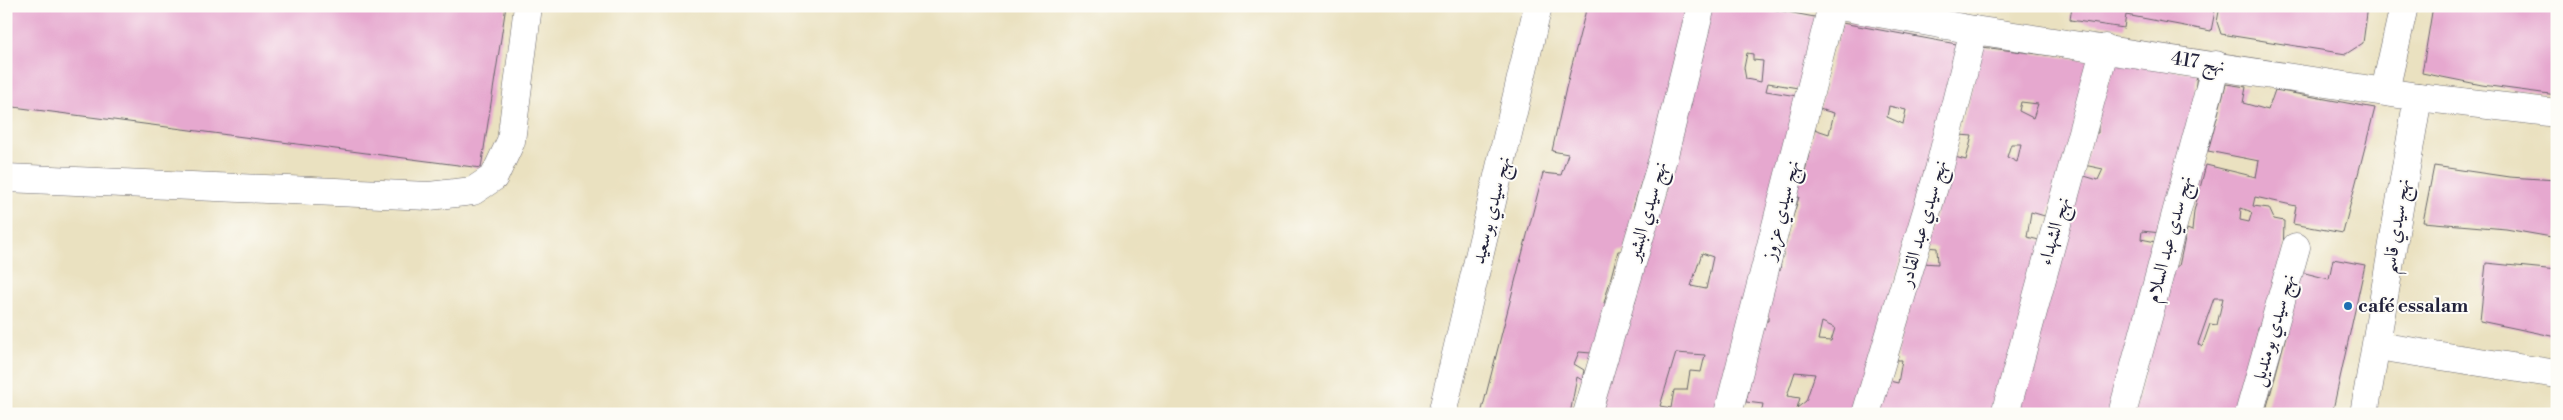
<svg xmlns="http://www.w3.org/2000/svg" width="2563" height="420" font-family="'Libre Bodoni',Amiri,serif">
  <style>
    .building { fill: #e6a8cf; fill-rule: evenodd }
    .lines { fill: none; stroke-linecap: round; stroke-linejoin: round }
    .minor-casing { stroke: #68656a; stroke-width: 29 }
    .minor { stroke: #fff; stroke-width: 28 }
    .poi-dot { fill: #1f6fb2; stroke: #fdfcf7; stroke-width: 2 }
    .labels { text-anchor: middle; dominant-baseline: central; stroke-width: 4; stroke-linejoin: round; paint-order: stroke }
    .street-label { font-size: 19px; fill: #22223b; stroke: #fdfcf7 }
    .poi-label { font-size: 19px; font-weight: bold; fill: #22223b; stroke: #fdfcf7; text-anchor: start }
  </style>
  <rect width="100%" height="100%" fill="#fdfcf7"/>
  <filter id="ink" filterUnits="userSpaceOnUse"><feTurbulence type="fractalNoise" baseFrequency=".02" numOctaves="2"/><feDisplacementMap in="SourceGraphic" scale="10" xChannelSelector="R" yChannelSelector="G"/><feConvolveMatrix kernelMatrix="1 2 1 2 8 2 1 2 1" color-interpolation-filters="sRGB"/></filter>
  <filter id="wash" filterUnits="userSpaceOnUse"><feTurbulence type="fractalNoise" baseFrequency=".0096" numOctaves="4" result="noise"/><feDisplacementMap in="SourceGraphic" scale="20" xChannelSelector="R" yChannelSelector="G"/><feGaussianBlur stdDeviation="1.12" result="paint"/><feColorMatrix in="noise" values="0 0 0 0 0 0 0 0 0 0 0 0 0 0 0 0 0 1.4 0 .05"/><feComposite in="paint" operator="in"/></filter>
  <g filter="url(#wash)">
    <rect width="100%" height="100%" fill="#eae1c0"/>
    <g id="blocks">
      <g class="building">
        <path d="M6 6H506L481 168 6 106Z"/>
        <path d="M1587 6H1689L1666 105 1634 205 1625 251H1618L1604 303 1610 304 1591 353 1579 352 1574 364 1584 370 1582 380 1577 377 1570 414H1481L1543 173 1561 175 1568 154 1552 151 1566 88Z"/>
        <path d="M1709 6H1755L1820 18 1804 89 1768 83 1766 91 1803 97 1716 414H1595L1627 300 1635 302 1639 281 1692 101H1685ZM1747 53 1753 54V60L1763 61 1761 82 1746 79 1744 68ZM1702 253 1713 257 1706 289 1691 286ZM1676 353 1705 355 1701 372 1690 371 1687 390H1674L1671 408 1660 406Z"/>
        <path d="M2072 6H2216L2211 31 2126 15 2124 28 2070 20Z"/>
        <path d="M2220 6H2368L2363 43 2346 54 2221 34 2217 22Z"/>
        <path d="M2433 6H2557V95L2482 85 2422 73Z"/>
        <path d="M1842 23 1962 45 1857 414H1761L1763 404 1746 402 1763 321H1768V314L1765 313 1774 267 1780 271 1782 252 1799 197 1794 196 1799 173 1804 177 1814 129 1829 134 1834 113 1819 109ZM1889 106 1906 110 1903 124 1887 117ZM1822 322 1835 328 1831 341 1818 340ZM1795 372 1815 374 1806 401 1797 408 1800 398 1787 396Z"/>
        <path d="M1982 47 2094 61 2048 217 2031 212 2027 237 2047 242 1997 414H1891L1877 411 1885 380 1898 383 1902 360H1897L1901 333 1922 263 1938 264 1937 248 1926 247 1951 156 1966 160 1972 136 1960 135ZM2021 102 2038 104 2033 118 2019 111ZM2011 144H2021L2017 162 2007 157Z"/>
        <path d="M2116 61 2197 74 2189 141 2161 233 2142 231 2141 239 2161 243 2114 414H2015L2081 175 2098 180 2103 169 2084 165 2093 133H2098V109Z"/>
        <path d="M2226 84 2246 87 2243 103 2268 110 2275 90 2375 108 2343 233 2293 224 2296 206 2255 197 2253 206 2269 208 2274 219 2284 221 2283 258 2265 327 2259 325 2250 370 2237 414H2134L2173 266H2179L2187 229 2192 231 2194 211 2206 165 2256 177 2259 161 2208 151ZM2241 208 2252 212 2249 222 2240 220ZM2214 298H2223L2217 325 2210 324 2202 347 2198 344Z"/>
        <path d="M2434 166 2509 177 2557 180V238L2506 229 2423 222Z"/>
        <path d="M2333 259 2365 265 2332 414H2265L2287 332 2282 331 2301 272 2329 279Z"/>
        <path d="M2486 263 2557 270V337L2480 321Z"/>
      </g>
    </g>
  </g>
  <g filter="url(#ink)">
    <use href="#blocks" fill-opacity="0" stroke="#68656a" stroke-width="1"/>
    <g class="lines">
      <defs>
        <g id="minor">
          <path d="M1839 6 1974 30 2418 97 2557 113"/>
          <path d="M2385 91 2404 6"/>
          <path d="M6 178 429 196 473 191 494 177 511 141 528 6"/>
          <path d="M2377 346 2557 374"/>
          <path d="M1442 414 1538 6"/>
          <path d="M1587 414 1664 155 1701 6"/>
          <path d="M1728 414 1832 6"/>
          <path d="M1866 414 1939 170 1974 30"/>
          <path d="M2005 414 2105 48"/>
          <path d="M2122 414 2216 65"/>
          <path d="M2249 414 2296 247"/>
          <path d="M2364 414 2418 97"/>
        </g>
      </defs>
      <use href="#minor" class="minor-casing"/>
      <use href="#minor" class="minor"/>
    </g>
  </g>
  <circle class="poi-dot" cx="2348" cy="306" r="5"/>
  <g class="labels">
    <g class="street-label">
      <text transform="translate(2198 62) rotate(9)">نهج 417</text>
      <text transform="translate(1491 210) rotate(-76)">نهج سيدي بوسعيد</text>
      <text transform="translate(1781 210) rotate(-76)">نهج سيدي عزوز</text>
      <text transform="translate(1647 211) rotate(-74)">نهج سيدي البشير</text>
      <text transform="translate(1923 223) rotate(-74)">نهج سيدي عبد القادر</text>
      <text transform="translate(2396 226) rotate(-81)">نهج سيدي قاسم</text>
      <text transform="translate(2054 231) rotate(-74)">نهج الشهداء</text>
      <text transform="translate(2169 239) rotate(-75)">نهج سدي عبد السلام</text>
      <text transform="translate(2273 330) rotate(-74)">نهج سيدي بومنديل</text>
    </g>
    <g class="poi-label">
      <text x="2358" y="306">café essalam</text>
    </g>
  </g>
  <rect width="2563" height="420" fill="none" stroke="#fdfcf7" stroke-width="25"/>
</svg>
